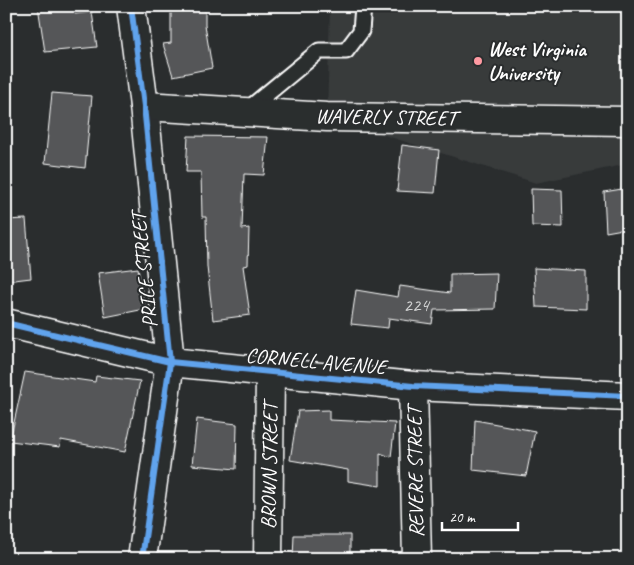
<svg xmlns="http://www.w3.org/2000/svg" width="634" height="565" font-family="Caveat,sans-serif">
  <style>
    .built { fill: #373a3b }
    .building { fill: #555758; stroke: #fff }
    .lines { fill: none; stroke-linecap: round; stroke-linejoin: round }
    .lane-casing { stroke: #fff; stroke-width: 19 }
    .street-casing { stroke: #fff; stroke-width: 31 }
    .lane { stroke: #2a2d2e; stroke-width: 15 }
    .street { stroke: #2a2d2e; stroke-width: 28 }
    .cycleway-casing { stroke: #2a2d2e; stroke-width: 9 }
    .cycleway { stroke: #60a3ed; stroke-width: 6 }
    .poi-dot { fill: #ff9aa2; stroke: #2a2d2e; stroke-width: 2 }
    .labels { text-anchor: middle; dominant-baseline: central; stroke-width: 4; stroke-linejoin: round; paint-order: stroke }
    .number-label { font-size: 19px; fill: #d4d5d5 }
    .poi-label { font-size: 21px; font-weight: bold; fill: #fff; stroke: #2a2d2e; text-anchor: start }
    .street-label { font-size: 21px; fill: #fff; stroke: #2a2d2e }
  </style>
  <rect width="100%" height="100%" fill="#2a2d2e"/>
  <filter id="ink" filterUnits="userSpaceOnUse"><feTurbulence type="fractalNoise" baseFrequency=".02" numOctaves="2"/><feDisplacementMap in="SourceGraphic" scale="10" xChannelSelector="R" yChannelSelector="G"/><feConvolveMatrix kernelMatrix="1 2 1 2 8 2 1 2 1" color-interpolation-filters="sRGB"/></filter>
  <g filter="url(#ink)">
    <path class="built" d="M330 6H628V164L536 183 327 117Z"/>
    <g class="building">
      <path d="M38 6H74L75 14 92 12 97 47 45 52Z"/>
      <path d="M171 6H205V25L212 68 173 76 163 44 171 43Z"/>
      <path d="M52 93 92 96 85 168 45 163Z"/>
      <path d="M188 136 268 137 264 175 244 174 242 229 249 228 248 265 243 266 250 315 213 320 207 267 206 217H202L201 172H186Z"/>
      <path d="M402 145 439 150 435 193 397 191Z"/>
      <path d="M628 188V228L606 232 604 192Z"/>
      <path d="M531 189 562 190 563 227 532 226Z"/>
      <path d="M26 219 31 278 6 281V220Z"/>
      <path d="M138 268 145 309 105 317 98 273Z"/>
      <path d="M534 268 586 271V309L536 307Z"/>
      <path d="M497 273 495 309 434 310 432 324 389 318 388 328 351 324 356 290 398 297 400 286 450 293V274Z"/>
      <path d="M25 372 95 382 96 376 140 381 125 452 61 440 60 447 10 441Z"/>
      <path d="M329 410V420L395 423 391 457 380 453V486L348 481V470L290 460 298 411Z"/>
      <path d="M197 419 237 424 236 469 192 465Z"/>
      <path d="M475 420 535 431 526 476 473 470Z"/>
      <path d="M294 535H350V559H293Z"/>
    </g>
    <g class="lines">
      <defs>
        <path id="lane" d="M246 111 319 51H346L361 31 363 6"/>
        <g id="street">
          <path d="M131 6 144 106 170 362 142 559"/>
          <path d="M144 106 327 117 628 121"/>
          <path d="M6 323 170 362 413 386 628 396"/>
          <path d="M413 386 417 559"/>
          <path d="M268 559 270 373"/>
        </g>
      </defs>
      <use href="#lane" class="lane-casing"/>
      <use href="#street" class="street-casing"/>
      <use href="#lane" class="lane"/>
      <use href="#street" class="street"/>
      <defs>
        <g id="cycleway">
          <path d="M131 6 144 106 170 362 142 559"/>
          <path d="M6 323 170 362 413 386 628 396"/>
        </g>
      </defs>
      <use href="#cycleway" class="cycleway-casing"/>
      <use href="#cycleway" class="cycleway"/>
    </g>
  </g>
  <circle class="poi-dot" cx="478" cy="61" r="5"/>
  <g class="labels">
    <g class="number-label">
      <text x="416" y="305">224</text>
    </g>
    <g class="poi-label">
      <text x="488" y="49">West Virginia<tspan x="488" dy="24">University</tspan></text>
    </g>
    <g class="street-label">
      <text transform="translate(386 117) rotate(1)">WAVERLY STREET</text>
      <text transform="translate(144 270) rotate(-96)">PRICE STREET</text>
      <text transform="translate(316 361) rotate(5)">CORNELL AVENUE</text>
      <text transform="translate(269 466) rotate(-89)">BROWN STREET</text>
      <text transform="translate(415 472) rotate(-91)">REVERE STREET</text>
    </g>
  </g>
  <rect width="634" height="565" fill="none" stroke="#2a2d2e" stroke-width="25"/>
  <rect x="12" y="12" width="609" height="540" fill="none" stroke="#fff" stroke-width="2" filter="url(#ink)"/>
  <path d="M442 522v8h76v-8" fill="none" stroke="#ffffff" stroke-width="2.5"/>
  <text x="449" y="522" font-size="15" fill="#ffffff" stroke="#2a2d2e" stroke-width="4" paint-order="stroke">20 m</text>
</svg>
